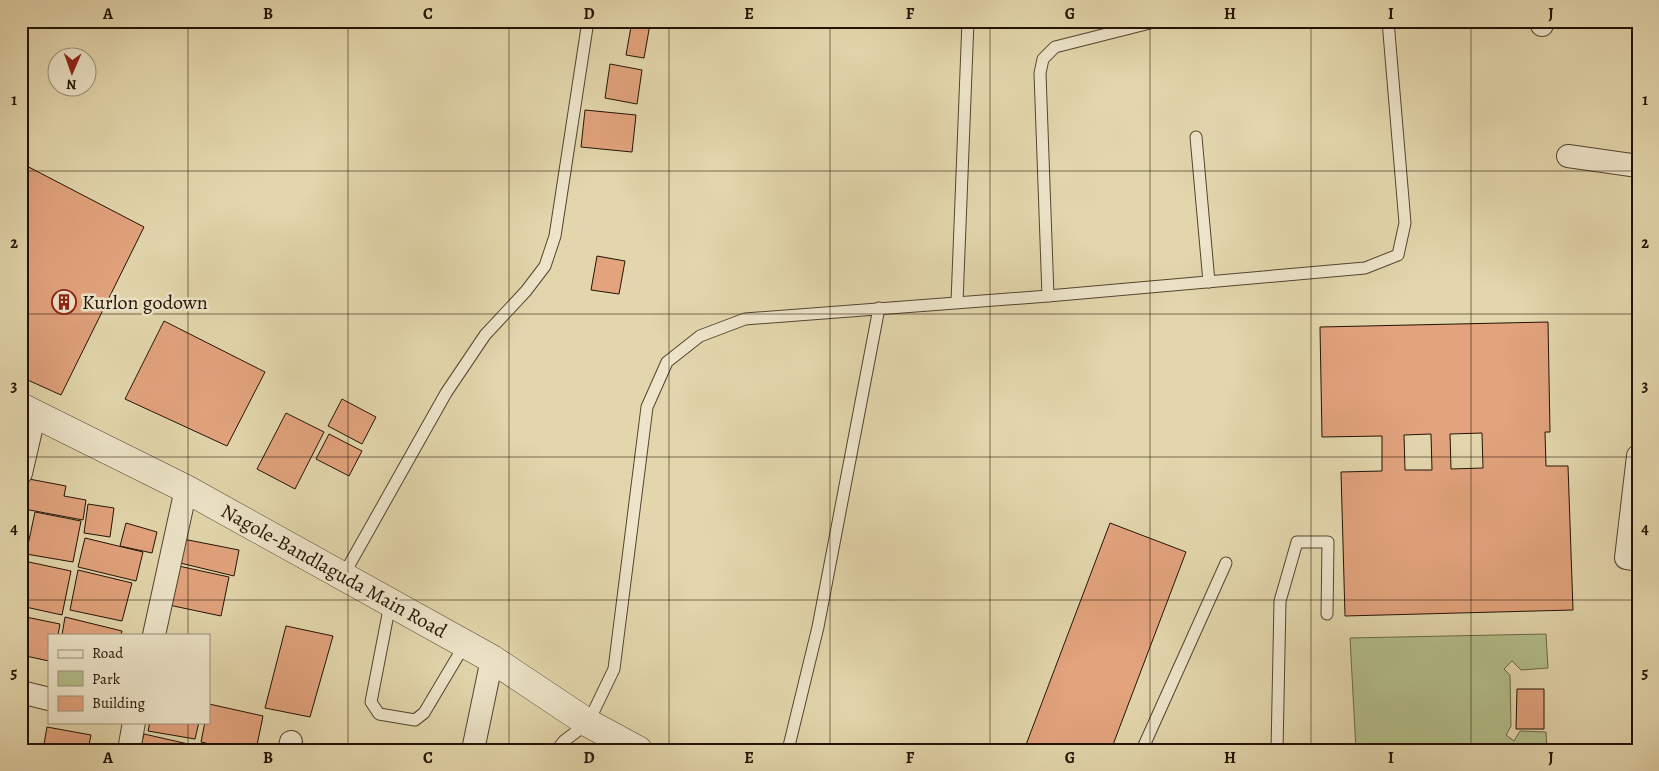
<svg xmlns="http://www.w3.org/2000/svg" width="1659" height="771" font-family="Alegreya,serif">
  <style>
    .green { fill: #b3be8a; stroke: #6b6847 }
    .building { fill: #e2a37d; stroke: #231304; fill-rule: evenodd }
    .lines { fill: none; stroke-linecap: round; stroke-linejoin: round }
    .service-casing { stroke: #53442e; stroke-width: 13 }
    .minor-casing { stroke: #53442e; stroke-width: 24 }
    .tertiary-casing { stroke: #53442e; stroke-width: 29 }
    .service { stroke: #ede4c9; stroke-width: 11 }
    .minor { stroke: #ede4c9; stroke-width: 22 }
    .tertiary { stroke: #ede4c9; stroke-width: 28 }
    .grid { fill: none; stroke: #231304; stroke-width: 1; stroke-opacity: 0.55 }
    .labels { text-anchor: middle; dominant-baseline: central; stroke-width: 5; stroke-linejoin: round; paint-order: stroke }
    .poi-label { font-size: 20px; fill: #231304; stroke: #ede4c9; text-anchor: start }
    .street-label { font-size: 20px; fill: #231304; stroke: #ede4c9 }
    .neatline { fill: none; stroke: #231304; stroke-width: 2 }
    .grid-label { font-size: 16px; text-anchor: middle; font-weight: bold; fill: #231304 }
  </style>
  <rect width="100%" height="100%" fill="#e3d6ac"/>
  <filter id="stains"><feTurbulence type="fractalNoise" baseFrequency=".004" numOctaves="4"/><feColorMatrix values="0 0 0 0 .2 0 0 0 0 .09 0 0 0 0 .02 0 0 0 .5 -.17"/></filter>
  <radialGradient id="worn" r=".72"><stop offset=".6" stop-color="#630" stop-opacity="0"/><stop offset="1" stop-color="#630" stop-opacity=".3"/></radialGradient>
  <path class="green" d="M1546 634 1548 668 1521 670 1512 661 1504 669 1510 675 1511 726 1506 735 1514 741 1520 731 1546 732 1547 750H1356L1350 638Z"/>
  <g class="building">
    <path d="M632 21 650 24 644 58 626 55Z"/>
    <path d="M610 64 642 70 637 104 605 98Z"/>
    <path d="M585 110 636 115 632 152 581 147Z"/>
    <path d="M21 163 144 227 61 395 21 377Z"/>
    <path d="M597 256 625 261 619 294 591 290Z"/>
    <path d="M164 321 265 372 227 446 125 399Z"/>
    <path d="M1548 322 1550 432H1545L1546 466H1568L1573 610 1345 616 1341 472 1382 471V436L1322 437 1320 327ZM1482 433 1483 468 1451 469 1450 434ZM1431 434 1432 470H1405L1404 435Z"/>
    <path d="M342 399 376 417 362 444 328 426Z"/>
    <path d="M286 413 324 432 295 489 257 469Z"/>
    <path d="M329 434 362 451 349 476 316 459Z"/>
    <path d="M29 479 66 486 64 496 86 500 83 520 24 509Z"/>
    <path d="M88 504 114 508 110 537 84 533Z"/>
    <path d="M35 512 81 521 73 562 26 554Z"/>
    <path d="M126 523 157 532 152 553 120 546Z"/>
    <path d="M1110 523 1186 552 1111 750H1024Z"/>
    <path d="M85 538 143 552 136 581 78 567Z"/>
    <path d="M183 539 239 550 234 576 176 562Z"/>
    <path d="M24 561 71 571 62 615 21 606V576H23Z"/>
    <path d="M174 565 229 577 221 616 164 604Z"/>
    <path d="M78 570 132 583 122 621 70 610Z"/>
    <path d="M21 616 60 624 58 635H49V661L21 655Z"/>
    <path d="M65 617 122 631 121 635H62Z"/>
    <path d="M286 626 333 636 310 717 265 708Z"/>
    <path d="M1517 689H1544V729H1516Z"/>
    <path d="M209 704 263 716 256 750H237L201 742 205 722H209Z"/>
    <path d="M150 722H199L195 739 148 731Z"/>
    <path d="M47 727 91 735 88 750H43Z"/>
    <path d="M144 734 197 746 196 750H140Z"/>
  </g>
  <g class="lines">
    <defs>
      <g id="service">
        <path d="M1196 137 1209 282"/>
        <path d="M1048 296 1040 73 1043 59 1055 47 1158 21"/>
        <path d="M957 302 968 21"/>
        <path d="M343 576 446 393 485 335 526 291 545 266 555 236 588 21"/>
        <path d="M390 604 371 702 379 714 415 720 424 713 465 644"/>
        <path d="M557 750 564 741 588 723 614 669 647 407 667 362 700 336 745 319 1048 296 1365 268 1398 255 1405 223 1388 21"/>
        <path d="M788 750 818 627 879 308"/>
        <path d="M1142 750 1226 563"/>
        <path d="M1277 750 1280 601 1297 542H1328L1327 614"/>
      </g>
      <g id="minor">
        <path d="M1542 25V21"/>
        <path d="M1568 156 1638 166"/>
        <path d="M1638 456 1626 558 1638 560"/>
        <path d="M21 473 35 413"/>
        <path d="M154 635 186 489"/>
        <path d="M21 692 49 699"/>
        <path d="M129 750 134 722"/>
        <path d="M289 750 291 742"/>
        <path d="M473 750 492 659"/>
      </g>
      <path id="tertiary" d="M21 407 186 489 492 659 588 723 638 750"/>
    </defs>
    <use href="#service" class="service-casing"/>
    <use href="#minor" class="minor-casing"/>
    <use href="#tertiary" class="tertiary-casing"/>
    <use href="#service" class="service"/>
    <use href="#minor" class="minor"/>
    <use href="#tertiary" class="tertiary"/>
  </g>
  <path class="grid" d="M188 21V635M348 21V750M509 21V750M669 21V750M830 21V750M990 21V750M1150 21V750M1311 21V750M1471 21V750M21 171H1638M21 314H1638M21 457H1638M21 600H1638M188 722V750"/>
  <defs>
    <symbol id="building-ring" viewBox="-11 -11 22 22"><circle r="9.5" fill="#ede4c9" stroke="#8f2418" stroke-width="1.5"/><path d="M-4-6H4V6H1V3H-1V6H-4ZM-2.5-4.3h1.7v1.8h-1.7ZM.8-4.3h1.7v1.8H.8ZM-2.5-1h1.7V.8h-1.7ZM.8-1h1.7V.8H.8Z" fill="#8f2418"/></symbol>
  </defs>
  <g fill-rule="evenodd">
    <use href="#building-ring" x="50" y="288" width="28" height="28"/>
  </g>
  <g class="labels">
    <g class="poi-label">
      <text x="82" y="302">Kurlon godown</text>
    </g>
    <g class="street-label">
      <text transform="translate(334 571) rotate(29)">Nagole-Bandlaguda Main Road</text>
    </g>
  </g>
  <rect width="1659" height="771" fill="none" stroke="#e3d6ac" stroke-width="55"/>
  <rect x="48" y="634" width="162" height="90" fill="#ede4c9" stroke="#9c907a"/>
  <rect x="58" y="650" width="25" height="8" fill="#ede4c9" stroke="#9c907a"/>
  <text x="92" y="658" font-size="15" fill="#231304">Road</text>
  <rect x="58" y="671" width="25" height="15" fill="#b3be8a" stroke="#9c907a"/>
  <text x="92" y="684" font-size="15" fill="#231304">Park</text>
  <rect x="58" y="696" width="25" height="15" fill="#e2a37d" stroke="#9c907a"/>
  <text x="92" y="708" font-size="15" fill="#231304">Building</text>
  <g transform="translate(72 72) rotate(182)"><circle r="24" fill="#ede4c9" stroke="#9c907a"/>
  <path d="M0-4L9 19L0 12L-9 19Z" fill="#8f2418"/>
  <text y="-8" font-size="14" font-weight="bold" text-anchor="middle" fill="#231304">N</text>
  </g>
  <rect x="28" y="28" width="1604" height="716" class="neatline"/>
  <g class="grid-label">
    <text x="108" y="19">A</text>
    <text x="268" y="19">B</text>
    <text x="428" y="19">C</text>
    <text x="589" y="19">D</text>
    <text x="749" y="19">E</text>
    <text x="910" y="19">F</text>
    <text x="1070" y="19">G</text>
    <text x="1230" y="19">H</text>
    <text x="1391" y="19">I</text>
    <text x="1551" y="19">J</text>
    <text x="14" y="105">1</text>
    <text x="1645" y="105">1</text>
    <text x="14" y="248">2</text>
    <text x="1645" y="248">2</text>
    <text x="14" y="391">3</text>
    <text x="1645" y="391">3</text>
    <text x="14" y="534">4</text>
    <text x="1645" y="534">4</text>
    <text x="14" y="678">5</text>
    <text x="1645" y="678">5</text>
    <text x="108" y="763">A</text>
    <text x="268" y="763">B</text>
    <text x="428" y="763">C</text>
    <text x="589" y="763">D</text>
    <text x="749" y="763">E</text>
    <text x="910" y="763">F</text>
    <text x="1070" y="763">G</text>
    <text x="1230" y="763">H</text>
    <text x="1391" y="763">I</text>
    <text x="1551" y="763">J</text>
  </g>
  <rect width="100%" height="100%" filter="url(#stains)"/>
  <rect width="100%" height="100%" fill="url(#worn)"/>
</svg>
